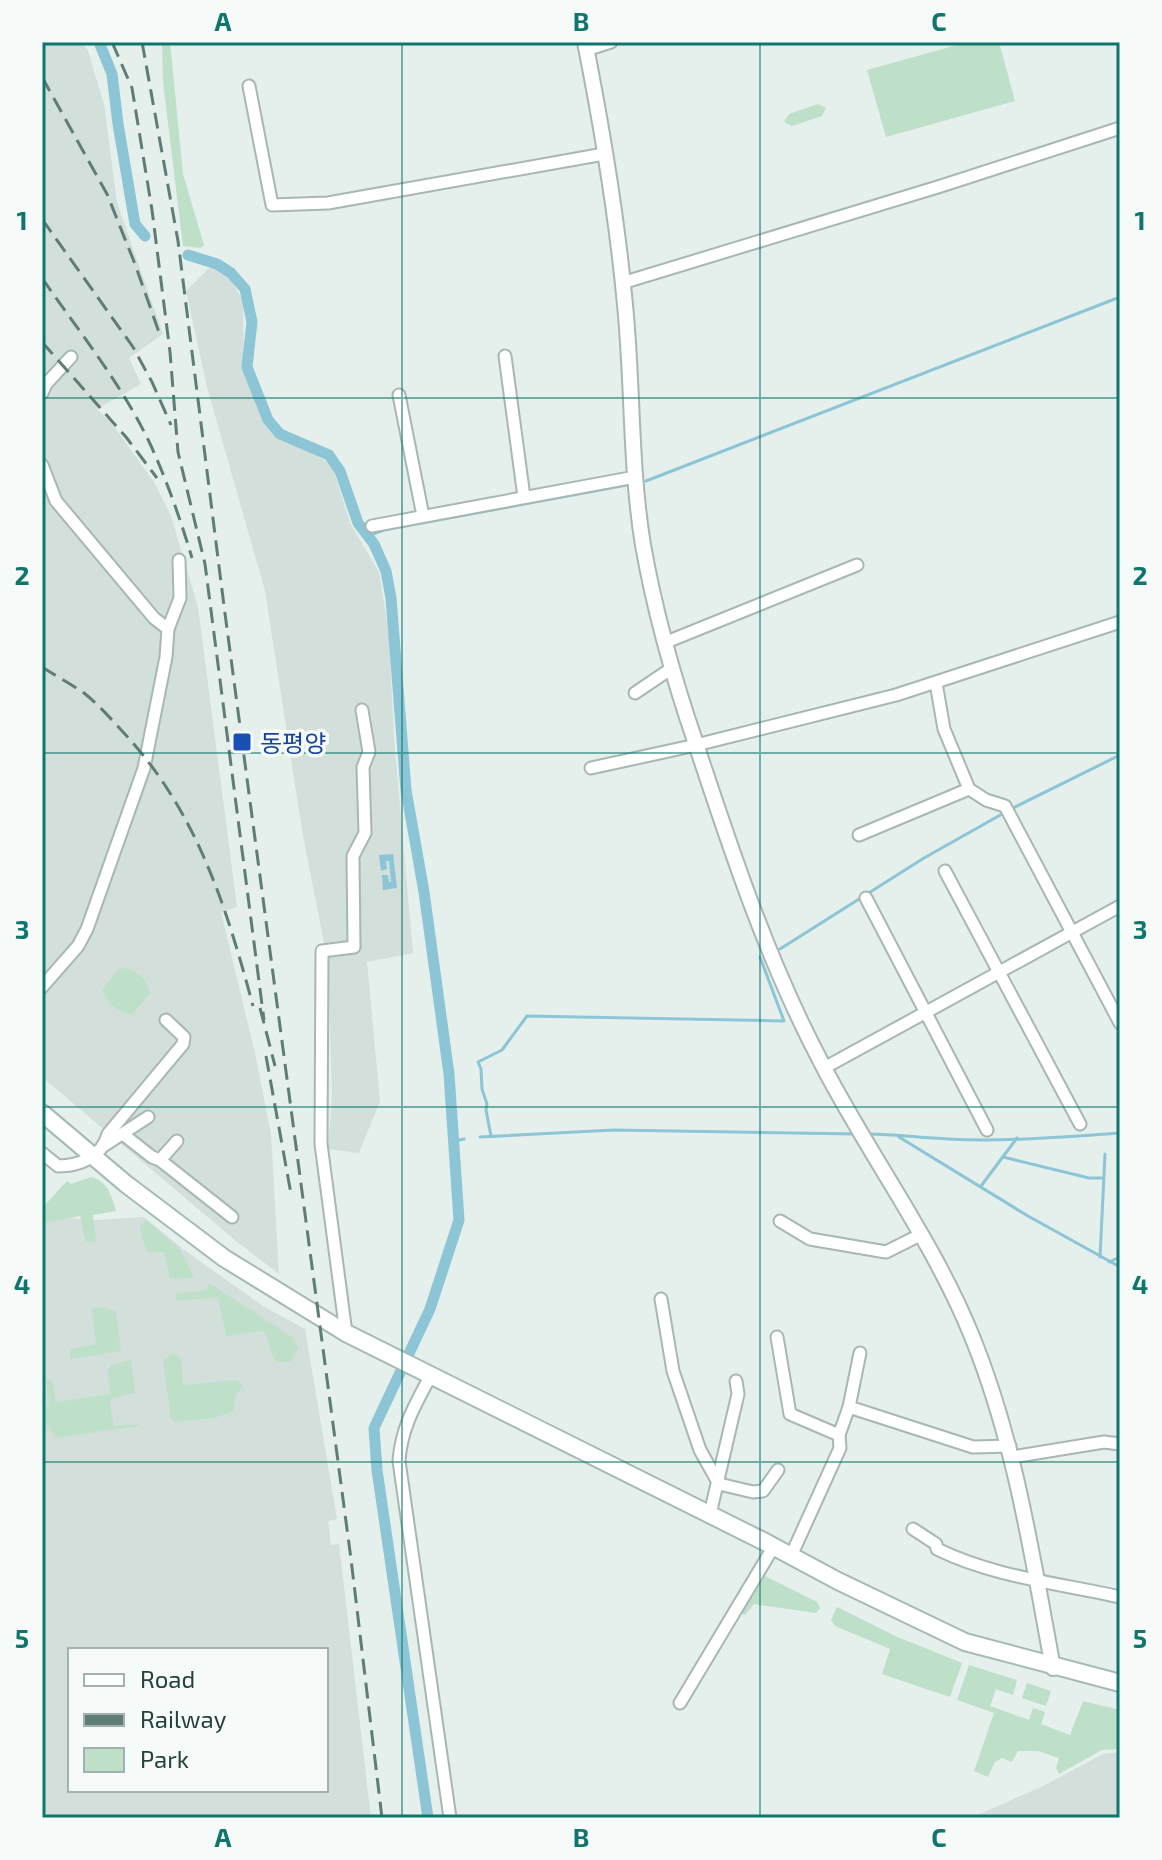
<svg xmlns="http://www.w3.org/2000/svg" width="1162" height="1860" font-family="'Exo 2','Noto Sans KR',sans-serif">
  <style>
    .built { fill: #d3dfda; fill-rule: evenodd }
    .green { fill: #bee0c9 }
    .water { fill: #8cc5d5 }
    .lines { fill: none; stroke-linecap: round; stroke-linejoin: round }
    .stream { stroke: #8cc5d5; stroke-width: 3 }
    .canal { stroke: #8cc5d5; stroke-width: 11 }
    .minor-casing { stroke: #a7b8b3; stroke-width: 15 }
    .tertiary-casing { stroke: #a7b8b3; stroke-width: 18 }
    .secondary-casing { stroke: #a3bbb4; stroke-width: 20 }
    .minor { stroke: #fff; stroke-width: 11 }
    .tertiary { stroke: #fff; stroke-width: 14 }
    .secondary { stroke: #fff; stroke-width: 16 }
    .rail { stroke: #5e7d77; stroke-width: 3; stroke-dasharray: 16 8; stroke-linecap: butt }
    .grid { fill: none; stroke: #0f766e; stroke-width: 2; stroke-opacity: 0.55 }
    .transit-dot { fill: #1a4fb4; stroke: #f6fbf9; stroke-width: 3 }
    .labels { text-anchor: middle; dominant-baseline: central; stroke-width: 7; stroke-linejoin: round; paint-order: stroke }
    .transit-label { font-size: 24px; fill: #164399; stroke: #f6fbf9; text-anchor: start }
    .neatline { fill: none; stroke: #0f766e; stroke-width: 3 }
    .grid-label { font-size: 26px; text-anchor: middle; font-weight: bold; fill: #0f766e }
  </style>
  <rect width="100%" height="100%" fill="#e5efeb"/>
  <g class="built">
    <path d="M42 42H81L88 51 104 104 117 203 163 334 129 358 141 384 97 409 113 425 154 482 171 516 198 607 237 907 221 912 255 1053 271 1134 279 1274 236 1241 42 1077Z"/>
    <path d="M211 266 231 280 243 301 244 371 263 420 280 440 319 456 332 466 350 523 379 572 389 634 394 738 413 953 367 962 380 1101 359 1153 328 1149 332 1096 328 963 303 836 265 591 207 387 186 291Z"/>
    <path d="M42 1216 95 1220 144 1217 183 1249 263 1306 305 1329 337 1519 328 1521 331 1545 339 1544 371 1818H42ZM70 1650H326V1790H70Z"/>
    <path d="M1120 1752V1818H971L1043 1786 1103 1754Z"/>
  </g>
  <g class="green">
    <path d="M162 42H170L183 174 204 245 200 248 183 246 163 82Z"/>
    <path d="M968 42H999L1015 101 886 137 867 70Z"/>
    <path d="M818 104 826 108 822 116 792 126 784 122 789 114Z"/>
    <path d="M128 968C138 973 149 981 150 993L132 1015C116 1011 111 1006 102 991L118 969Z"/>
    <path d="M91 1177C108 1182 111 1194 116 1211L93 1215 96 1241 86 1242 80 1216 42 1223V1208L67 1181 71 1184Z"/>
    <path d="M146 1220 180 1249 194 1278 170 1279 164 1252H148L143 1241 140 1226Z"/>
    <path d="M209 1283 292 1337 298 1348 291 1362H277C268 1352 271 1342 263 1331L226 1336 218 1297 177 1301 175 1294 206 1290Z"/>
    <path d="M101 1307 116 1311 121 1351 70 1359V1349L96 1344 92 1309Z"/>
    <path d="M172 1354 177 1355 181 1361 183 1385 236 1380 243 1385 235 1397 234 1411 214 1418 175 1422 171 1419 163 1360Z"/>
    <path d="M131 1360 135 1393 112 1398 110 1405 114 1426 139 1424 138 1426 56 1438C49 1427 38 1417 49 1404L46 1381 52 1380 56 1402 110 1394 108 1371 110 1366Z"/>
    <path d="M763 1575 817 1602 820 1608 816 1613 754 1604 745 1615 739 1613 751 1590Z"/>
    <path d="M837 1607 895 1636 962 1663 950 1697 882 1674 890 1649 835 1626 831 1620Z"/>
    <path d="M969 1665 1017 1680 1013 1695 996 1689 990 1706 1029 1720 1033 1708 1045 1712 1041 1724 1070 1735 1083 1701 1120 1710V1749L1102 1750 1059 1774 1056 1768 1059 1758 1038 1751H1018L1012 1762 1002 1758 995 1762 988 1777 974 1771 994 1713 957 1700Z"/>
    <path d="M1027 1683 1051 1691 1046 1706 1022 1698Z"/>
  </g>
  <path class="water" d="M393 854 397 888 383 890 382 875H388L389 882H391L389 861H386L387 869 381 871 379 855Z"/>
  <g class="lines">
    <g class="stream">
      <path d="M646 481 1120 297"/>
      <path d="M367 536 384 530 627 485"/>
      <path d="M780 949 924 858 1011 809 1120 755"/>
      <path d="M868 1134C895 1134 921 1138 948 1139 1005 1142 1063 1137 1120 1133"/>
      <path d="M491 1136 486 1110 487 1104 482 1089 481 1069 478 1062 502 1050 527 1016 784 1021 760 957"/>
      <path d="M480 1137 614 1130 856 1134"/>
      <path d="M899 1137 1028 1216 1120 1267"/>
      <path d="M455 1141 464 1139"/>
      <path d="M1003 1157 1089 1178H1103"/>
      <path d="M981 1186 1017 1138"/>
      <path d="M1100 1257 1105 1154"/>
      <path d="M1109 1262 1120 1257"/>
    </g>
    <g class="canal">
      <path d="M99 42 112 74 118 124 135 224 145 236"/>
      <path d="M188 255 217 264 231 273 245 289 252 322 247 367 268 420 280 434 329 455 340 471 358 523 374 544 386 571 391 598 406 790 424 892 449 1074 459 1220 430 1309 374 1428 377 1470 428 1818"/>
    </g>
    <defs>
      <g id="minor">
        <path d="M586 50 611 42"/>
        <path d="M249 86 272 205 328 203 604 154"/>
        <path d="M622 283 941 186 1120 128"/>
        <path d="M505 356 524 497"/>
        <path d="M42 393 46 384 71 357"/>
        <path d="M399 395 423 516"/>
        <path d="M42 465 56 501 154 618 168 629"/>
        <path d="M372 526 635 477"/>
        <path d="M664 643 857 565"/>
        <path d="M936 683 944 729 969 789 986 800 1005 806 1120 1023"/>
        <path d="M635 693 672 668"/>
        <path d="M591 768 696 745 896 695 1120 622"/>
        <path d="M859 835 969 789"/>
        <path d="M945 871 1080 1124"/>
        <path d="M866 898 987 1130"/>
        <path d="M42 987 78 946 87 929 144 768 166 657 168 629 180 598 179 560"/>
        <path d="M824 1068 1120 906"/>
        <path d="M124 1135 152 1157 160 1160 177 1141"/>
        <path d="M105 1145 148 1117"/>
        <path d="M42 1153 58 1166C79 1166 102 1157 108 1134L183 1044 184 1037 166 1020"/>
        <path d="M160 1160 232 1217"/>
        <path d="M780 1221 810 1239 886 1252 920 1235"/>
        <path d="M661 1299 673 1371 700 1450 719 1484 753 1492 763 1491 778 1470"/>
        <path d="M346 1333 321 1144 322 951 354 947 353 856 365 833 363 767 369 752 362 710"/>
        <path d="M777 1337 790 1414 839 1435 840 1448 791 1556"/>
        <path d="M431 1375C416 1403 401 1428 399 1461L450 1818"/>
        <path d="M849 1407 973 1447 1010 1446"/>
        <path d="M839 1435 849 1407 860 1353"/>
        <path d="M1012 1457 1104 1442 1120 1444"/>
        <path d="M710 1514 738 1394 736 1381"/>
        <path d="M913 1529 936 1544 937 1549C994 1577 1058 1583 1120 1597"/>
        <path d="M680 1703 774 1546"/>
      </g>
      <path id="tertiary" d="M585 42C602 128 617 217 625 305 633 385 630 466 643 545 655 613 674 680 696 744 732 853 768 962 822 1064 869 1155 932 1239 971 1334 1015 1441 1032 1555 1053 1668"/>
      <path id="secondary" d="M42 1113 126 1184 224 1258 346 1333 767 1543 838 1581 965 1642 1120 1683"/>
    </defs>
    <use href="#minor" class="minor-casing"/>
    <use href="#tertiary" class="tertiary-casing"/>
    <use href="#secondary" class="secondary-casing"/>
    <use href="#minor" class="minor"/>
    <use href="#tertiary" class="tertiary"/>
    <use href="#secondary" class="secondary"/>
    <g class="rail">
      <path d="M112 42 132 88 152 210 170 352 178 452 205 564 264 1020"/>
      <path d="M142 42 178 241 224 606 351 1559 382 1818"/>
      <path d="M42 77 107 194 135 264 161 338"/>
      <path d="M42 219 133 347 152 382 171 425"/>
      <path d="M42 278C80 333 124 387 152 448 168 484 181 521 192 558"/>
      <path d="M42 342 126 437 157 478"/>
      <path d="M42 667C56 676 71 684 84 693 98 704 111 719 123 732 196 810 226 905 253 1006"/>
      <path d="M260 1008 275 1066"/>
      <path d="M266 1056 291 1194"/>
    </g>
  </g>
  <path class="grid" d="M402 42V1818M760 42V1818M42 398H1120M42 753H1120M42 1107H1120M42 1462H1120"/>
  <rect class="transit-dot" x="232" y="732" width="20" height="20" rx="4"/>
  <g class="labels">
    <g class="transit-label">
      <text x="260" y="742">동평양</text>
    </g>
  </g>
  <rect width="1162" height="1860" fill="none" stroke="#f6fbf9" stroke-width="88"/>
  <rect x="68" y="1648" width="260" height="144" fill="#f6fbf9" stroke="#a2b1ad" stroke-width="2"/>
  <rect x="84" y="1674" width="40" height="12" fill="#ffffff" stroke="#a2b1ad" stroke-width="2"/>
  <text x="140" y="1688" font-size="24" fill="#23423c">Road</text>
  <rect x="84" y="1714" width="40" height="12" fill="#5e7d77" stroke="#a2b1ad" stroke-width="2"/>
  <text x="140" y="1728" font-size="24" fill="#23423c">Railway</text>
  <rect x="84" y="1748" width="40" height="24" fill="#bee0c9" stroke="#a2b1ad" stroke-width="2"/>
  <text x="140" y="1768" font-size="24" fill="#23423c">Park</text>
  <rect x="44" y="44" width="1074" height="1772" class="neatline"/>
  <g class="grid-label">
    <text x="223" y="31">A</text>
    <text x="581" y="31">B</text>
    <text x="939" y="31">C</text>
    <text x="22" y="230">1</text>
    <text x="1140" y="230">1</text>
    <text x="22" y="585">2</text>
    <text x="1140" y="585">2</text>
    <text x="22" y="939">3</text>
    <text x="1140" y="939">3</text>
    <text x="22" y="1294">4</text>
    <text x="1140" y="1294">4</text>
    <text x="22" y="1648">5</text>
    <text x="1140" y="1648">5</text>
    <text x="223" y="1847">A</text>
    <text x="581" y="1847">B</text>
    <text x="939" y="1847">C</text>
  </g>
</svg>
